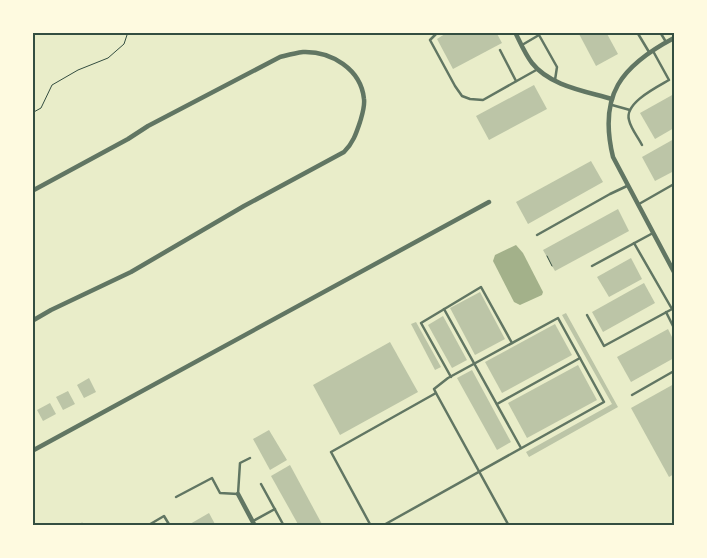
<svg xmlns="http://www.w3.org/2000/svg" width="707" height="558" font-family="'Source Serif 4',serif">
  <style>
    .water { fill: #a3b18a }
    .building { fill: #bcc5a7 }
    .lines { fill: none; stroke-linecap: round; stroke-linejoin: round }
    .path { stroke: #344e41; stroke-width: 1 }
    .service { stroke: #617663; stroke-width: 2.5 }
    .minor { stroke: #617663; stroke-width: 4.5 }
    .neatline { fill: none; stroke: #344e41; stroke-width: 2 }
  </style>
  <rect width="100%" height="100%" fill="#e9edc9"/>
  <path class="water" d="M516 245 523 253 543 292 542 295 520 305 514 302 493 261 495 255Z"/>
  <g class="building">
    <path d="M448 32H496L502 43 453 69 437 39Z"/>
    <path d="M578 32H606L618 54 596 66Z"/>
    <path d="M534 85 547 109 489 140 476 116Z"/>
    <path d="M674 94V128L655 139 640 113Z"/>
    <path d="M674 139V171L655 181 642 157Z"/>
    <path d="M591 161 603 182 528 224 516 202Z"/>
    <path d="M618 209 629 231 555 271 543 250Z"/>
    <path d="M631 258 642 279 609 297 597 277Z"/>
    <path d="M644 283 655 303 603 332 592 312Z"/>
    <path d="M480 292 505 339 475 355 450 308Z"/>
    <path d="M566 313 618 407 529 457 526 452 612 404 562 315Z"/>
    <path d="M443 316 467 360 452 368 428 325Z"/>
    <path d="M416 322 441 367 435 370 411 324Z"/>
    <path d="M555 324 572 355 502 393 485 362Z"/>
    <path d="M668 329 674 341V358L631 382 617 357Z"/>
    <path d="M390 342 418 392 340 435 313 385Z"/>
    <path d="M578 365 597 400 527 438 508 403Z"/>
    <path d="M472 370 511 442 497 450 457 378Z"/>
    <path d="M89 378 96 392 84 398 77 385Z"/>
    <path d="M674 384V474L669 477 631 408Z"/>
    <path d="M68 391 75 404 63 410 56 397Z"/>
    <path d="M50 403 56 414 43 421 37 410Z"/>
    <path d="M269 430 287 460 270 470 253 439Z"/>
    <path d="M290 465 323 526H299L271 476Z"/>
    <path d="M209 513 216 526H191L190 524Z"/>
  </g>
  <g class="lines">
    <g class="path">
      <path d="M32 113 41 108 52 85 78 70 108 58 124 44 128 32"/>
      <path d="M547 256 552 266"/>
    </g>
    <g class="service">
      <path d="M438 32 430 40 455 86 462 96 470 99 483 100 538 69"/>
      <path d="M637 32 649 52"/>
      <path d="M660 32 666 42"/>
      <path d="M522 45 539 35 557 67 555 80"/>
      <path d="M500 50 516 81"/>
      <path d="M612 105 630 110"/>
      <path d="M642 145C638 137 631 129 629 120 624 103 657 87 669 80L653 51"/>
      <path d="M639 204 674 184"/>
      <path d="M537 235 610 194 627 186"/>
      <path d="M634 243 672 309"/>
      <path d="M592 266 653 233"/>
      <path d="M444 309 521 448"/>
      <path d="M666 312 674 328"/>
      <path d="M587 315 604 346 674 308"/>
      <path d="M451 377 421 323 481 287 512 343"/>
      <path d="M632 395 674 371"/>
      <path d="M497 404 580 358"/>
      <path d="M261 484 284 526"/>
      <path d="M176 497 212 478 220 493 238 494 240 463 250 458"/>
      <path d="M253 521 275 509"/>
      <path d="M147 526 164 516 170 526"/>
      <path d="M371 526 331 452 436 393"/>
      <path d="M382 526C456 484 530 443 604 402L558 318 448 378 434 389 436 393 509 526"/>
    </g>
    <g class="minor">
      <path d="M515 32C520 42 525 54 532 63 550 86 585 91 612 99"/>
      <path d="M674 38C621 66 598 95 613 157L674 272"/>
      <path d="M32 191 128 139 148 126 280 57C288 55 295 53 303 52 331 51 361 69 364 99 365 107 362 115 360 122 356 134 353 143 344 152L244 206 131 272 51 310 32 321"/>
      <path d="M32 451 489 202"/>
      <path d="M238 494 255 526"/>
      <path d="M82 525V526"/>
    </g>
  </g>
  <rect width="707" height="558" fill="none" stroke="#fefae0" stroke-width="68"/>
  <rect x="34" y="34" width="639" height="490" class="neatline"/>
</svg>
